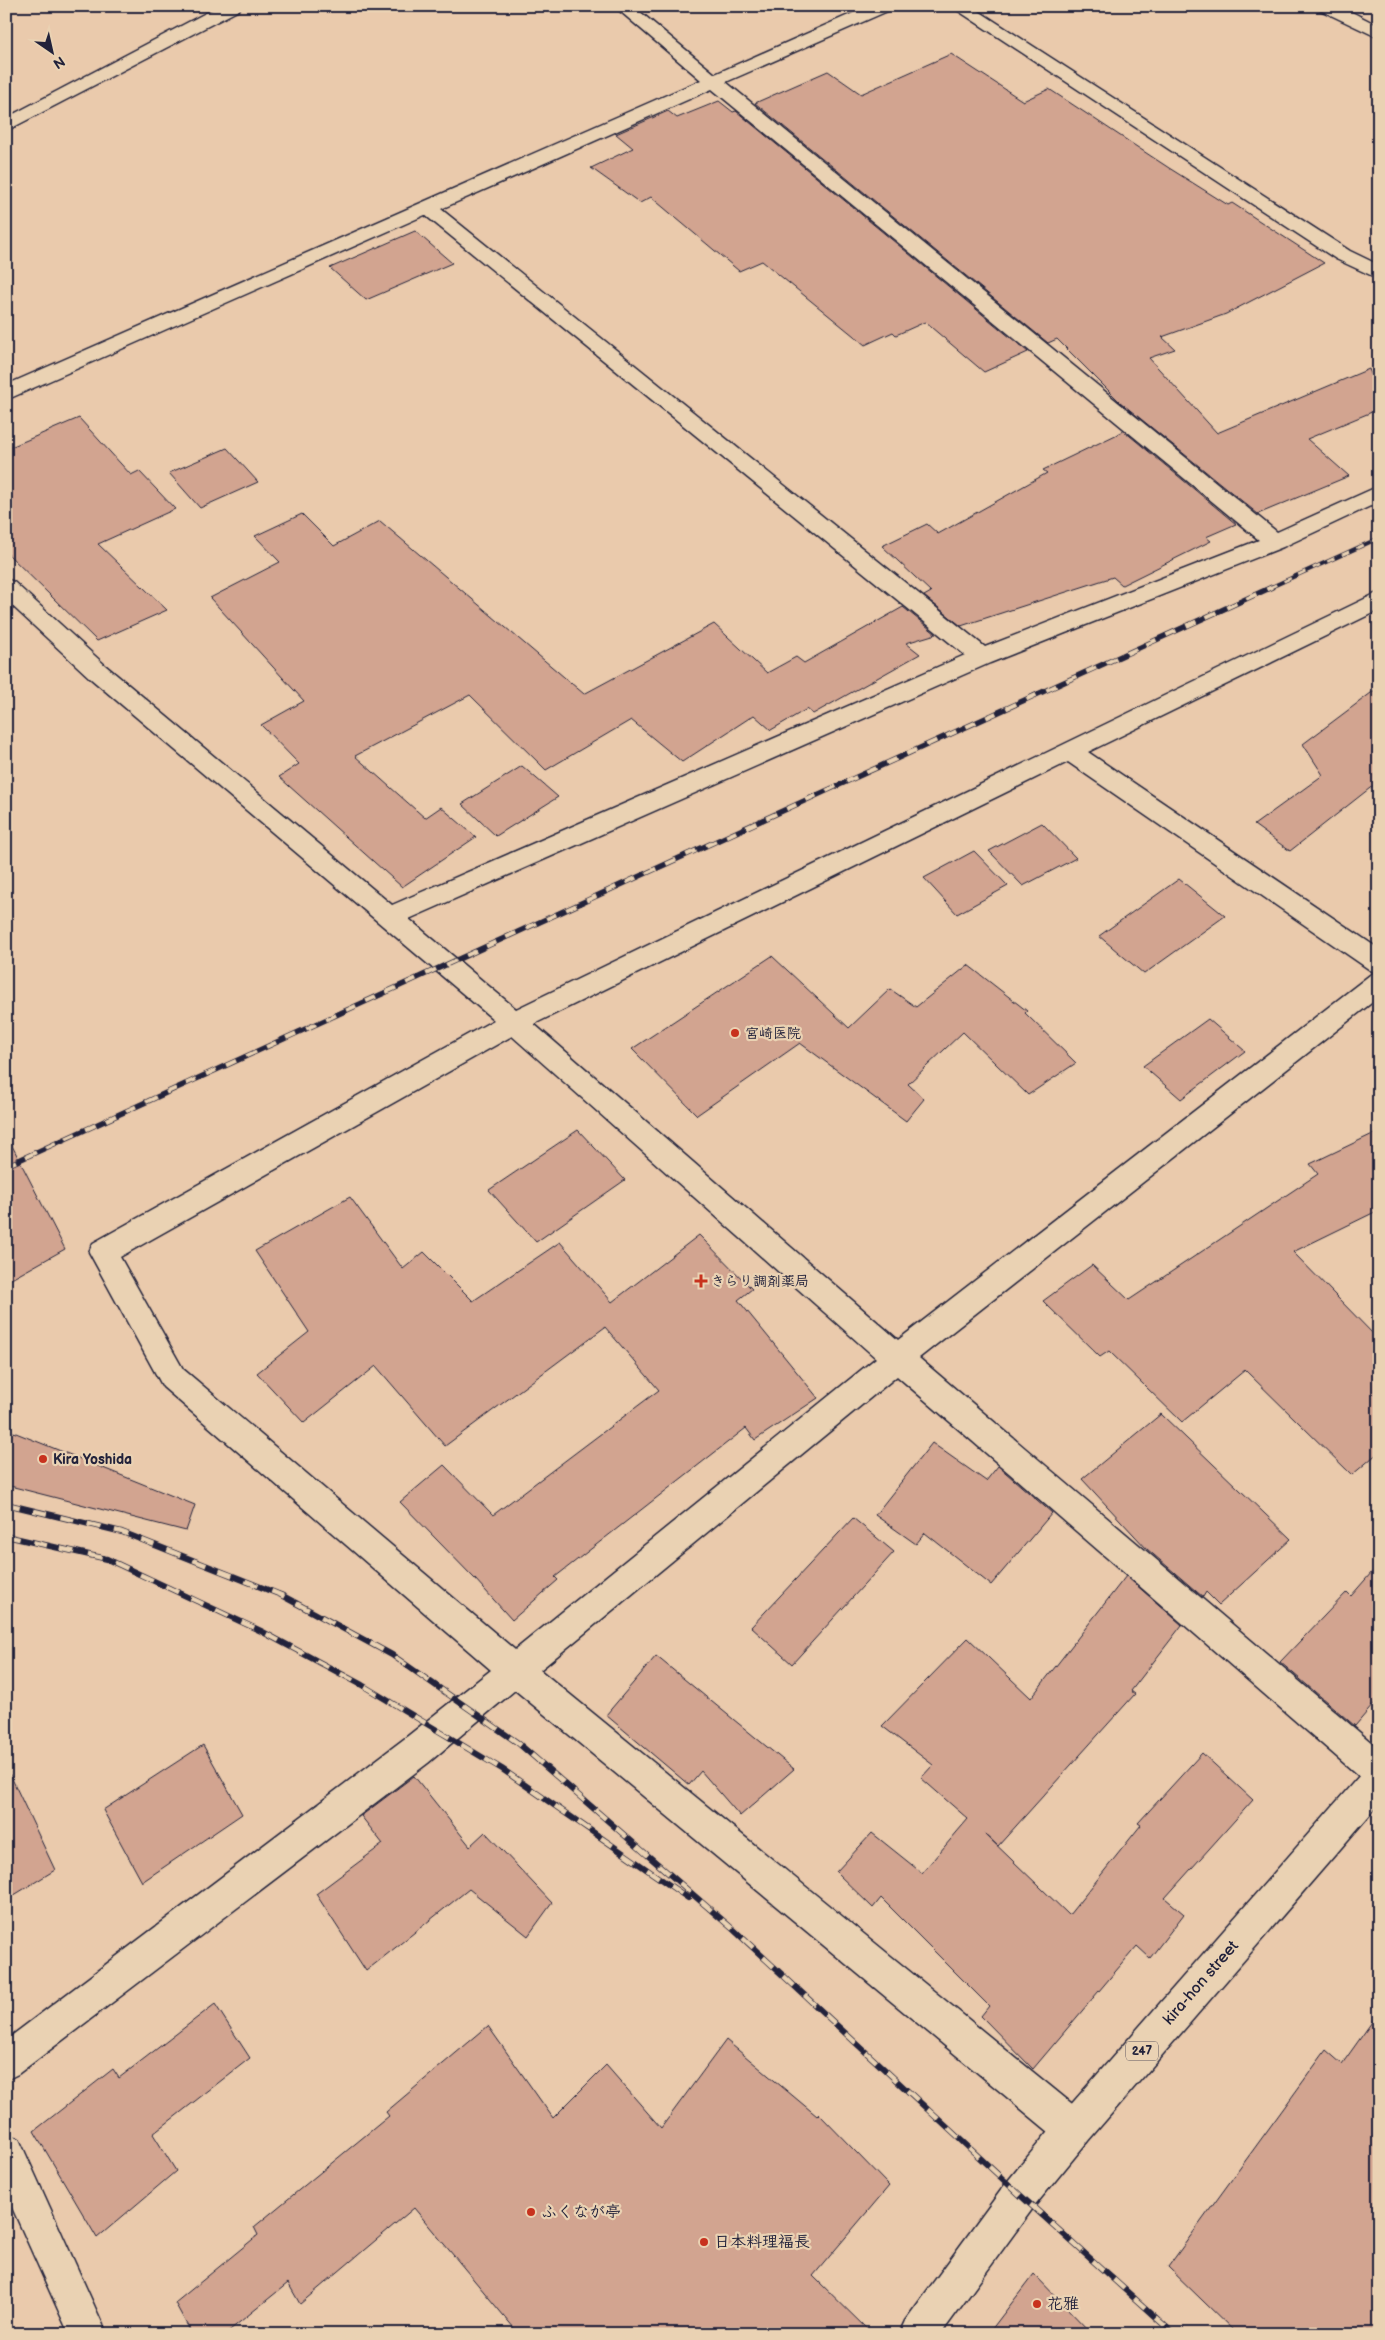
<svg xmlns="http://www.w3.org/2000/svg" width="1385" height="2340" font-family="'Balsamiq Sans','Klee One',sans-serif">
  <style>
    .building { fill: #d2a490; stroke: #22223b }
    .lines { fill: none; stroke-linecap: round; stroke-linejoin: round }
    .minor-casing { stroke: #22223b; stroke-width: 3 }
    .highway-casing { stroke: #22223b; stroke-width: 3 }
    .minor { fill: #ead2b3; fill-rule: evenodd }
    .highway { fill: #ead2b3; fill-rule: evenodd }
    .rail-far2-casing { stroke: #22223b; stroke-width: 4 }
    .rail-far1-casing { stroke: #22223b; stroke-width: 5.5 }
    .rail-casing { stroke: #22223b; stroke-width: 6 }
    .rail-far2 { stroke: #ead2b3; stroke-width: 2.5; stroke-dasharray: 8; stroke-linecap: butt }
    .rail-far1 { stroke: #ead2b3; stroke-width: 4; stroke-dasharray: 11; stroke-linecap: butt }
    .rail { stroke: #ead2b3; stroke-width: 4.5; stroke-dasharray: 14; stroke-linecap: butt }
    .poi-dot { fill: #c8321e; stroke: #ead2b3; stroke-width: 2 }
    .labels { text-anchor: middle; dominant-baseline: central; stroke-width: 4.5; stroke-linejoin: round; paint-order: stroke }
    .shield { fill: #ead2b3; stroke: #5e575f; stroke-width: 1 }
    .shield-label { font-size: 12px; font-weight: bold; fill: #22223b }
    .poi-label { font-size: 14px; font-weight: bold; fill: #22223b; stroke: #ead2b3; text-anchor: start }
    .near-street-label { font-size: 16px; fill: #22223b; stroke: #ead2b3 }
    .near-poi-label { font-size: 16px; font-weight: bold; fill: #22223b; stroke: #ead2b3; text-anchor: start }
  </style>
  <rect width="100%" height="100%" fill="#eacaac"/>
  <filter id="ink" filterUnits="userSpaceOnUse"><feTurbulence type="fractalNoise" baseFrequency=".02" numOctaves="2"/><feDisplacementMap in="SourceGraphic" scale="10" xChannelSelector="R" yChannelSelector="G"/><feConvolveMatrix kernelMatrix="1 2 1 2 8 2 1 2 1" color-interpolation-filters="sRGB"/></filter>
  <g filter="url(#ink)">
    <g class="building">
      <path d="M951 54 1023 101 1049 89 1169 168 1228 205 1232 203 1324 263 1226 314 1162 337 1175 349 1149 358 1217 433 1369 369 1379 393V409L1307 439 1349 476 1258 514 1120 402 1057 339 1048 343 755 103 828 71 861 94Z"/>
      <path d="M719 101 733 112 736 111 1028 352 984 372 925 322 896 335 893 332 865 345 762 261 739 271 651 197 640 203 591 168 633 148 616 134 668 111 677 118Z"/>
      <path d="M415 231 452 263 366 300 330 268Z"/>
      <path d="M79 418 131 475 139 471 175 509 98 544 167 610 97 641 6 552V449Z"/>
      <path d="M1124 431 1236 524 1206 537 1211 541 1122 585 1113 577 961 626 924 596 931 592 882 546 927 524 938 534 1047 473 1043 470Z"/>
      <path d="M227 448 258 482 200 508 169 473Z"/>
      <path d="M302 514 334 546 380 521 584 694 714 624 767 673 796 657 804 663 903 607 936 634 906 643 920 654 813 714 807 709 771 730 754 715 682 762 631 720 546 770 470 695 355 756 425 818 441 807 476 837 402 887 279 777 299 764 261 725 304 701 210 598 280 562 255 536Z"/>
      <path d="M1379 687V781L1290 851 1254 825 1323 775 1303 744Z"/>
      <path d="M522 766 558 797 496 836 462 804Z"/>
      <path d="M1042 823 1076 858 1023 886 989 851Z"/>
      <path d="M974 851 1008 886 957 914 924 878Z"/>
      <path d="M1179 879 1225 916 1144 974 1099 936Z"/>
      <path d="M772 956 849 1028 890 989 916 1007 968 965 1027 1011 1025 1013 1076 1063 1028 1095 963 1032 908 1084 924 1099 906 1121 800 1043 697 1115 632 1049Z"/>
      <path d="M1208 1019 1245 1051 1181 1099 1143 1066Z"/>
      <path d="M578 1130 625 1180 536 1242 489 1190Z"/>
      <path d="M1379 1131V1210L1293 1252 1379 1340V1452L1352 1475 1245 1370 1182 1422 1109 1351 1100 1357 1043 1301 1092 1265 1129 1300 1318 1174 1310 1164Z"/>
      <path d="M6 1134 65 1249 6 1282Z"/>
      <path d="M350 1197 403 1269 424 1252 473 1301 560 1242 612 1302 699 1235 752 1289 738 1300 818 1398 755 1440 746 1428 555 1577 558 1580 512 1620 475 1579 400 1502 444 1465 493 1515 659 1390 605 1327 445 1446 376 1366 304 1423 257 1373 309 1332 255 1251Z"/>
      <path d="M1161 1414 1291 1539 1219 1605 1206 1592 1203 1597 1147 1549 1082 1479Z"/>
      <path d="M6 1429 195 1505 186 1531 6 1485Z"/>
      <path d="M932 1443 986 1481 998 1466 1052 1513 991 1585 925 1533 916 1544 875 1515Z"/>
      <path d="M853 1518 894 1552 792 1664 751 1627Z"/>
      <path d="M1379 1564V1698L1355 1726 1280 1662 1347 1592 1351 1596Z"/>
      <path d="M1126 1576 1182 1625 1131 1691 1135 1694 998 1846 984 1833 1069 1915 1141 1825 1138 1823 1202 1753 1253 1800 1165 1898 1184 1914 1150 1958 1137 1946 1033 2069 981 2016 989 2006 881 1898 873 1908 836 1872 872 1833 922 1873 968 1819 921 1778 933 1765 882 1726 968 1638 1031 1698Z"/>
      <path d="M656 1656 794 1769 740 1816 701 1771 689 1785 606 1715Z"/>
      <path d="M203 1745 242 1814 142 1882 103 1810Z"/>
      <path d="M6 1766 55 1870 6 1900Z"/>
      <path d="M414 1776 470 1846 485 1832 552 1903 528 1936 469 1889 366 1971 316 1894 383 1844 361 1816Z"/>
      <path d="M215 2004 250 2058 153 2134 176 2171 97 2238 34 2131 113 2069 119 2078Z"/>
      <path d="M1379 2012V2334H1237L1168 2267 1326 2050 1342 2064Z"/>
      <path d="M488 2026 553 2118 606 2065 661 2128 726 2040 817 2116 819 2114 889 2186 813 2276 872 2334H519L414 2208 300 2304 288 2283 225 2334H192L175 2303 258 2235 254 2227 389 2116 386 2112Z"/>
      <path d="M1034 2274 1092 2334H988Z"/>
    </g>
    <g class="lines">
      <defs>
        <g id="minor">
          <path d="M219 6H241L239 10 6 131V118Z"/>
          <path d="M614 6H633L715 74 869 6H892L890 10 726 82 1277 532 1379 486V502L1283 547 990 663 409 919 516 1009 1379 592V610L1088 752 1379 949V997L919 1358 1379 1749V1787L1367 1783 897 1376 540 1670 1087 2116 1092 2129 1087 2142 1074 2147 1061 2142 515 1690 428 1763 18 2074 6 2080V2040L404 1739 491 1670 163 1387 89 1252 93 1243 494 1020 90 678 6 600V579L14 582 106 666 392 905 965 655 425 215 6 400V385L701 80ZM712 89 1259 540 985 647 441 209ZM1068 762 1370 970 1377 972 1370 975 898 1340 534 1024ZM512 1036 876 1358 515 1650 183 1369 120 1257Z"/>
          <path d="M951 6H971L1350 251 1379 265V279L1336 259Z"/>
          <path d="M1318 6H1340L1379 26V38L1320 10Z"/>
          <path d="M6 2134 19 2139 107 2334H69L6 2194Z"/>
        </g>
        <path id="highway" d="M1379 1763V1804L1087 2142 1033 2208 941 2334H899L905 2321 1007 2182 1061 2116 1367 1767Z"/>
      </defs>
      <use href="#minor" class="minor-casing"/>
      <use href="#highway" class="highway-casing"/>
      <use href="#minor" class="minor"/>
      <use href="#highway" class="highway"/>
      <defs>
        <path id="rail-far2" d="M1269 588 1379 538"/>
        <path id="rail-far1" d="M6 1166 1272 587"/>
        <g id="rail">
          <path d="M6 1504 122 1532 281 1595 392 1655 518 1743 734 1930 1020 2195 1174 2334"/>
          <path d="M6 1536 107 1559 261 1631 362 1685 502 1769 688 1898"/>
        </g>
      </defs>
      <use href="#rail-far2" class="rail-far2-casing"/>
      <use href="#rail-far1" class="rail-far1-casing"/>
      <use href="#rail" class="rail-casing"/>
      <use href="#rail-far2" class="rail-far2"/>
      <use href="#rail-far1" class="rail-far1"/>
      <use href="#rail" class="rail"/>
    </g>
  </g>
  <g class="poi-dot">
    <circle cx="735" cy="1033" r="5"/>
    <path d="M698.5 1273.5h5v5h5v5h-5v5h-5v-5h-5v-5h5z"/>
    <circle cx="43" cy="1459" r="5"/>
    <circle cx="531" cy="2212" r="5"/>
    <circle cx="704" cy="2242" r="5"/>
    <circle cx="1037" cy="2304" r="5"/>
  </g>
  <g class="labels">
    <rect class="shield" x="1126" y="2041.5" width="32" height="19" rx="4"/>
    <g class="shield-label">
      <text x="1142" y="2051">247</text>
    </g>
    <g class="poi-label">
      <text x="745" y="1033">宮崎医院</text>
      <text x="711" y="1281">きらり調剤薬局</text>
      <text x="53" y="1459">Kira Yoshida</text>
    </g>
    <g class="near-street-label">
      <text transform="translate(1201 1983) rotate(-49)">kira-hon street</text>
    </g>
    <g class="near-poi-label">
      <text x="541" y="2212">ふくなが亭</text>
      <text x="714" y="2242">日本料理福長</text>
      <text x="1047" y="2304">花雅</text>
    </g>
  </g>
  <rect width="1385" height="2340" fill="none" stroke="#ead2b3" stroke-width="25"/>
  <rect x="12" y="12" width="1360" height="2315" fill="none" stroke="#22223b" stroke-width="2" filter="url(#ink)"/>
  <g transform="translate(52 52) rotate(146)" stroke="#ead2b3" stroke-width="4" paint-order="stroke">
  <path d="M0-4L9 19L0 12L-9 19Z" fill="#22223b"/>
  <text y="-8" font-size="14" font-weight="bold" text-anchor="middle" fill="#22223b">N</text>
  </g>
</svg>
